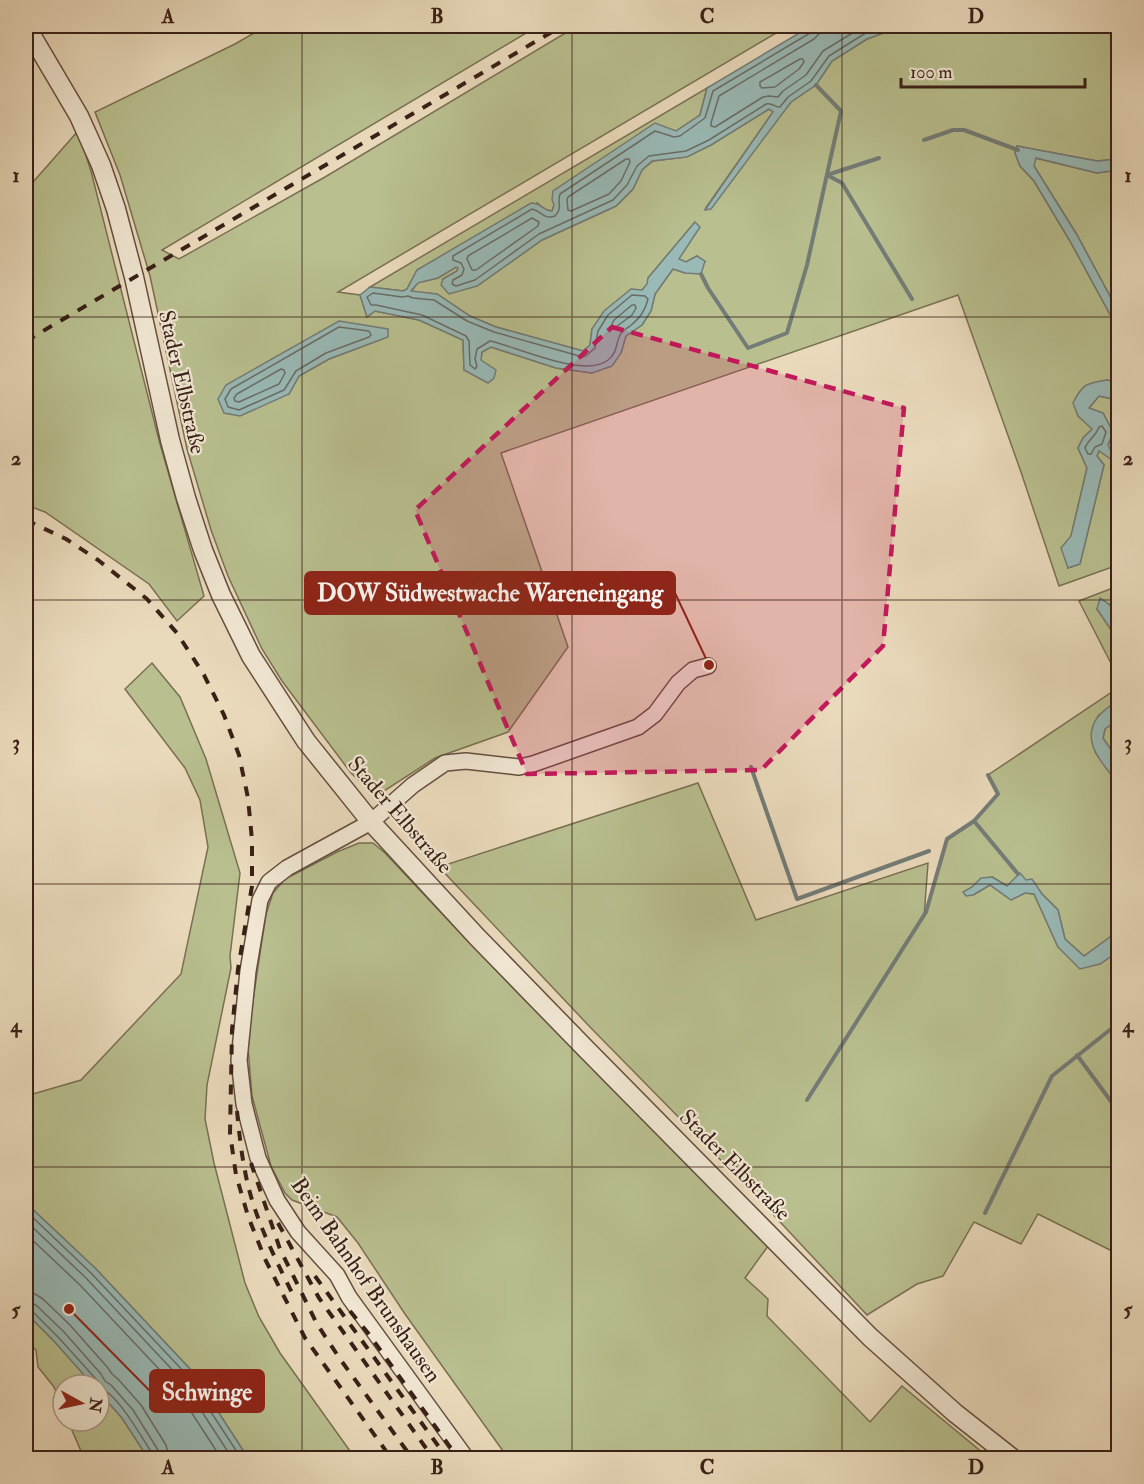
<svg xmlns="http://www.w3.org/2000/svg" width="1144" height="1484" font-family="'IM FELL Double Pica',serif">
  <style>
    .green { fill: #b9bf8f; stroke: #797053; stroke-width: 1.5; fill-rule: evenodd }
    .water { fill: #99bab7; stroke: #737c77; stroke-width: 1.5 }
    .lines { fill: none; stroke-linecap: round; stroke-linejoin: round }
    .shore { stroke: #696d67; stroke-width: 1.5 }
    .stream { stroke: #737c77; stroke-width: 4 }
    .minor-casing { stroke: #654e40; stroke-width: 18 }
    .tertiary-casing { stroke: #654e40; stroke-width: 21 }
    .minor { stroke: #f1e7d3; stroke-width: 15 }
    .tertiary { stroke: #f1e7d3; stroke-width: 18 }
    .rail { stroke: #392017; stroke-width: 4; stroke-dasharray: 10 10; stroke-linecap: butt }
    .marked { fill: #c2185b; fill-opacity: 0.2; stroke: #c2185b; stroke-width: 4.5; stroke-dasharray: 12 8; stroke-linejoin: round }
    .grid { fill: none; stroke: #392017; stroke-width: 1.5; stroke-opacity: 0.55 }
    .labels { text-anchor: middle; dominant-baseline: central; stroke-width: 4.5; stroke-linejoin: round; paint-order: stroke }
    .street-label { font-size: 22px; fill: #392017; stroke: #f1e7d3 }
    .leader { fill: none; stroke: #8f2418; stroke-width: 2 }
    .callout-dot { fill: #8f2418; stroke: #f1e7d3; stroke-width: 2 }
    .callout { fill: #8f2418; stroke: #8f2418; stroke-width: 2 }
    .callout-label { font-size: 24px; text-anchor: middle; font-weight: bold; fill: #fff }
    .neatline { fill: none; stroke: #392017; stroke-width: 2 }
    .grid-label { font-size: 20px; text-anchor: middle; font-weight: bold; fill: #392017 }
  </style>
  <rect width="100%" height="100%" fill="#eadabc"/>
  <filter id="stains"><feTurbulence type="fractalNoise" baseFrequency=".00333" numOctaves="4"/><feColorMatrix values="0 0 0 0 .2 0 0 0 0 .09 0 0 0 0 .02 0 0 0 .5 -.17"/></filter>
  <radialGradient id="worn" r=".72"><stop offset=".6" stop-color="#630" stop-opacity="0"/><stop offset="1" stop-color="#630" stop-opacity=".3"/></radialGradient>
  <g class="green">
    <path d="M266 26H538L162 250 179 259 325 177 577 26H788L338 292 360 295 367 317 375 311 419 320 463 340 464 370 481 360 482 352 491 347 556 368 592 373 621 353 626 336 642 325 651 311 655 294 673 269 685 273 705 262 697 256 686 262 678 259 695 222 648 278V284L642 290 592 329 590 345 583 351 496 327 470 316 437 294 411 292 418 282 438 278 456 267 458 268 457 271 443 279 477 286 542 240 616 206 633 189 642 170 653 161 684 157 711 145 769 109 773 112 705 209 791 102 816 85 832 61 867 39 902 26H1118V159L1097 161 1017 146 1015 153 1020 166 1034 181 1070 241 1118 329V383L1107 380 1078 416 1093 429 1083 438 1078 448 1087 468 1071 536 1068 568 1080 564 1104 465 1097 456 1099 450 1108 445 1113 432 1103 413 1089 408 1099 396 1118 400V565L1059 586 1021 472 958 295 501 453 568 647 508 732 435 758 381 793 374 794 351 773 282 681 262 649 228 576 211 530 187 449 150 276 120 175 95 112 235 44ZM387 337 329 359 299 376 289 394 218 399Z"/>
    <path d="M707 88 700 115 676 131 554 205 552 211 546 210 537 203 417 270 407 289 403 291 370 287Z"/>
    <path d="M78 131 91 171 160 444 204 596 177 621 149 584 45 512 26 505V190Z"/>
    <path d="M1035 158 1097 173 1118 170V311L1077 235 1034 166Z"/>
    <path d="M1118 586V616L1110 604 1097 609 1118 640V677L1079 601Z"/>
    <path d="M152 663 180 697 206 759 240 873 230 956 231 968 207 1085 205 1119 214 1163 245 1283 259 1317 280 1353 355 1458H248L191 1370 96 1269 26 1203V1090L33 1094 81 1080 181 974 208 847 200 800 185 768 125 689Z"/>
    <path d="M1118 688V700L1098 716 1095 752 1118 784V939L1110 937 1084 956 1065 939 1058 910 1042 894 1032 880 1013 882 1007 886 992 877 973 895 990 885 1011 900 1025 893 1034 894 1058 947 1100 964 1113 955 1118 962V1254L1038 1214 1021 1244 974 1222 943 1276 917 1284 867 1315 753 1193 590 1027 439 867 698 783 756 920 928 863 924 917 947 839 974 821 997 794 988 775Z"/>
    <path d="M1118 720V760L1103 738 1105 729Z"/>
    <path d="M359 843H373L385 853 465 938 768 1246 745 1278 768 1299 767 1316 870 1422 902 1386 989 1458H508L405 1314 358 1243 337 1217 292 1200 285 1193 271 1166 252 1096 248 1048 251 1013 266 914 273 893 285 879 337 852Z"/>
    <path d="M26 1313 54 1341 93 1385H63V1409L54 1387 38 1367 36 1350 26 1340Z"/>
    <path d="M99 1392 122 1418 148 1458H84L68 1421H99Z"/>
  </g>
  <g class="water">
    <path d="M811 26H902L867 39 832 61 816 85 791 102 711 209 705 210 773 112 769 109 711 145 687 157 652 161 642 170 633 189 616 206 542 240 477 286 449 294 441 285 443 279 457 271 458 268 456 267 438 278 418 283 411 291 437 294 470 316 496 327 583 351 590 345 592 329 604 311 631 289 642 290 647 284 648 278 695 222 700 227 679 259 686 262 697 256 705 261 701 274 685 273 673 269 655 294 651 311 642 325 626 336 621 353 612 366 592 373 556 368 491 347 482 352 481 360 496 370 494 378 488 383 464 370 463 340 419 320 375 311 367 317 360 295 370 287 403 291 407 289 417 270 531 203C542 203 541 210 552 211L554 205 552 200 553 191 655 123 676 131 700 115 707 88Z"/>
    <path d="M1017 146 1097 161 1118 159V170L1097 173 1036 158 1034 166 1077 235 1118 311V329L1070 241 1034 181 1020 166 1015 153Z"/>
    <path d="M339 321 388 329V337L329 359 299 376 289 394 240 416 224 413 218 399 226 385Z"/>
    <path d="M1107 380 1118 383V400L1099 396 1089 408 1103 413 1113 432 1108 445 1114 457 1112 460 1099 451 1097 456 1104 465 1080 564 1068 568 1061 548 1071 536 1087 468 1078 448 1083 438 1092 429 1078 416 1073 403C1082 384 1087 383 1107 380Z"/>
    <path d="M1100 598C1120 610 1119 619 1118 640L1097 609Z"/>
    <path d="M1118 700V720L1105 729 1103 738 1118 760V784C1104 764 1080 743 1097 718 1102 711 1112 705 1118 700Z"/>
    <path d="M1020 873 1026 880 1032 879 1042 894 1058 910 1065 939 1084 956 1110 937 1118 939V962L1113 955 1100 964 1080 969 1058 947 1034 894 1025 893 1011 900 990 885 973 895 966 896 963 892 972 887 981 878 992 877 1007 886Z"/>
    <path d="M26 1203 96 1269 191 1370 248 1458H148L122 1418 99 1392V1385H93L54 1341 26 1313Z"/>
  </g>
  <g class="lines">
    <g class="shore">
      <path d="M813 26V30L810 33 713 91 705 118 680 136 674 137 655 131 560 194C557 202 563 208 555 216 543 220 542 211 532 209L453 256V260L461 263 464 269 462 275 453 280 452 284 456 286 475 280 539 234 613 200 627 185 637 166 649 156 686 151 709 140 766 104C772 102 775 108 780 107L788 97 811 81 829 56 864 34 885 26"/>
      <path d="M821 26 820 33 814 39 719 96 711 123V126L715 127 763 97 769 96 778 97 783 91 806 75 823 51 864 26"/>
      <path d="M800 59H803L804 62 799 69 775 87 762 88 760 86V82Z"/>
      <path d="M626 159H629L630 162 621 181 609 194 571 211 568 210 567 200 568 197Z"/>
      <path d="M532 218 539 222 538 226 476 270H472L467 259 468 256Z"/>
      <path d="M373 293 402 297 408 296 413 298 434 300 467 321 494 332 583 357 587 355 595 348 598 331 608 315 632 295 645 296 648 299C645 311 640 318 630 326 627 328 622 331 620 335 616 343 617 354 608 360 585 379 518 347 490 341L477 349 475 359 477 366 475 369 470 365 469 341 466 336 422 315 376 305H371L367 297Z"/>
      <path d="M632 305H635L636 308 632 315 616 327H612V324L614 320Z"/>
      <path d="M339 327 369 331 371 335 369 337 326 353 296 371 284 390 239 410 228 407 225 399 231 389Z"/>
      <path d="M281 369 284 370 285 373 279 384 239 402 235 401 234 398 237 394Z"/>
      <path d="M1102 426 1106 432 1102 444 1095 447 1091 454H1088L1085 448C1088 440 1096 436 1099 427Z"/>
      <path d="M26 1211 91 1273 186 1374 241 1458"/>
      <path d="M26 1221 86 1278 180 1378 232 1458"/>
      <path d="M26 1234 80 1285 173 1384 221 1458"/>
      <path d="M26 1293 35 1294 43 1299 70 1325 108 1368 112 1374 118 1379 141 1405 166 1445 169 1458"/>
      <path d="M26 1302 32 1303 37 1306 64 1332 101 1374 105 1381 111 1385 133 1410 158 1450 160 1458"/>
      <path d="M26 1310 32 1311 58 1337 96 1379 97 1385"/>
      <path d="M99 1388C116 1391 142 1438 152 1453L153 1458"/>
    </g>
    <g class="stream">
      <path d="M924 140 953 130H964L1018 150"/>
      <path d="M879 158 827 175 842 183 912 299"/>
      <path d="M701 274 708 288 748 348 787 333 807 265 841 111 816 85"/>
      <path d="M751 767 797 899 929 851"/>
      <path d="M988 775 998 794 974 821 1018 874"/>
      <path d="M1077 1055 1118 1111"/>
      <path d="M807 1100 926 912 947 839 974 821"/>
      <path d="M985 1213 1052 1076 1111 1029"/>
    </g>
    <defs>
      <path id="minor" d="M466 1458 349 1297 337 1275 298 1232 277 1200 258 1158 244 1104 239 1060 248 971 260 900 269 882 287 868 371 822 413 785 445 763 466 761 519 767 533 764 638 727 655 714 678 683 693 670 708 666"/>
      <path id="tertiary" d="M26 26 79 116 101 165 116 209 134 277 170 440 186 498 203 550 221 595 251 656 306 741 371 822 477 937 586 1049 870 1337 955 1413 1012 1458"/>
    </defs>
    <use href="#minor" class="minor-casing"/>
    <use href="#tertiary" class="tertiary-casing"/>
    <use href="#minor" class="minor"/>
    <use href="#tertiary" class="tertiary"/>
    <g class="rail">
      <path d="M26 341 562 26"/>
      <path d="M26 520 66 539 98 560 147 599 177 633 204 675 224 715 239 755 248 798 252 840V886L238 969 232 1030 230 1133 236 1175 248 1216 265 1259 305 1338 391 1458"/>
      <path d="M237 1111C239 1131 241 1151 245 1171 253 1216 275 1258 295 1299"/>
      <path d="M251 1163 280 1249 317 1324 340 1359 412 1458"/>
      <path d="M278 1223 319 1298 433 1458"/>
      <path d="M315 1276 447 1458"/>
      <path d="M350 1311 368 1333 458 1458"/>
    </g>
  </g>
  <path class="marked" d="M612 327 904 408 883 646 761 770 527 774 415 510Z"/>
  <path class="grid" d="M302 26V1458M572 26V1458M842 26V1458M26 317H1118M26 600H1118M26 884H1118M26 1167H1118"/>
  <g class="labels">
    <g class="street-label">
      <text transform="translate(182 382) rotate(77)">Stader Elbstraße</text>
      <text transform="translate(400 815) rotate(49)">Stader Elbstraße</text>
      <text transform="translate(735 1165) rotate(45)">Stader Elbstraße</text>
      <text transform="translate(366 1280) rotate(55)">Beim Bahnhof Brunshausen</text>
    </g>
  </g>
  <path class="leader" d="M709 665L675 593M69 1309L150 1391"/>
  <g class="callout-dot">
    <circle cx="709" cy="665" r="6"/>
    <circle cx="69" cy="1309" r="6"/>
  </g>
  <g class="callout">
    <rect x="305" y="572" width="370" height="42" rx="6"/>
    <rect x="150" y="1370" width="114" height="42" rx="6"/>
  </g>
  <g class="callout-label">
    <text x="490" y="601">DOW Südwestwache Wareneingang</text>
    <text x="207" y="1400">Schwinge</text>
  </g>
  <rect width="1144" height="1484" fill="none" stroke="#eadabc" stroke-width="66"/>
  <g transform="translate(81 1403) rotate(98)"><circle r="28" fill="#f1e7d3" stroke="#a79788" stroke-width="1.5"/>
  <path d="M0-4.5L10 22L0 15L-10 22Z" fill="#8f2418"/>
  <text y="-9" font-size="16" font-weight="bold" text-anchor="middle" fill="#392017">N</text>
  </g>
  <path d="M901 78v9h184v-9" fill="none" stroke="#392017" stroke-width="3"/>
  <text x="910" y="78" font-size="18" fill="#392017" stroke="#f1e7d3" stroke-width="4.5" paint-order="stroke">100 m</text>
  <rect x="33" y="33" width="1078" height="1418" class="neatline"/>
  <g class="grid-label">
    <text x="168" y="23">A</text>
    <text x="437" y="23">B</text>
    <text x="707" y="23">C</text>
    <text x="976" y="23">D</text>
    <text x="16" y="182">1</text>
    <text x="1128" y="182">1</text>
    <text x="16" y="465">2</text>
    <text x="1128" y="465">2</text>
    <text x="16" y="749">3</text>
    <text x="1128" y="749">3</text>
    <text x="16" y="1032">4</text>
    <text x="1128" y="1032">4</text>
    <text x="16" y="1316">5</text>
    <text x="1128" y="1316">5</text>
    <text x="168" y="1474">A</text>
    <text x="437" y="1474">B</text>
    <text x="707" y="1474">C</text>
    <text x="976" y="1474">D</text>
  </g>
  <rect width="100%" height="100%" filter="url(#stains)"/>
  <rect width="100%" height="100%" fill="url(#worn)"/>
</svg>
